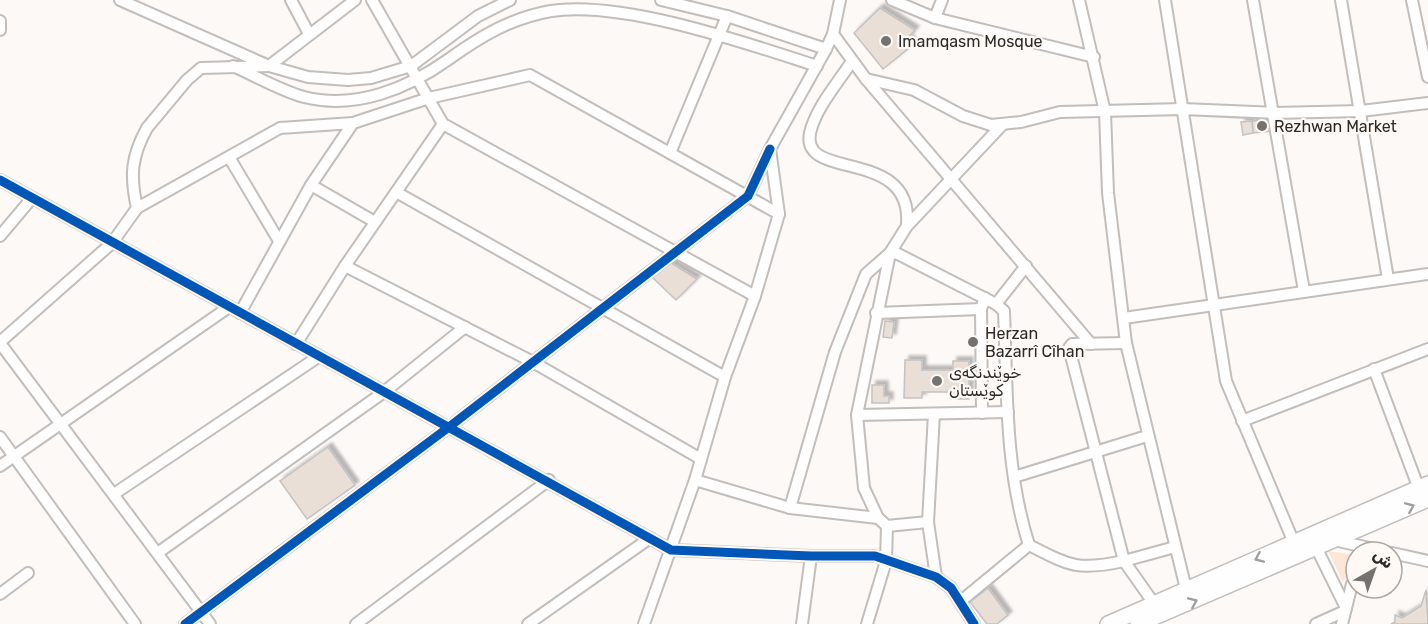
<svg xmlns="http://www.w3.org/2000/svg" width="1428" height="624" font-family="Rubik,'Noto Sans Arabic',sans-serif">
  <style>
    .green { fill: #fce7d7 }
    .building { fill: #eadfd7; stroke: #c4c2c1; stroke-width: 1.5; filter: url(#shadow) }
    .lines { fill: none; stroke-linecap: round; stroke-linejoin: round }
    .street-casing { stroke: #c1bebc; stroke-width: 14 }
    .secondary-casing { stroke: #c1bebc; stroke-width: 18 }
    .path { stroke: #d9d8d8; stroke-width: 2; stroke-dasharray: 4.5 4.5; stroke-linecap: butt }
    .street { stroke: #fffefe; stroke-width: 10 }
    .secondary { stroke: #fffefe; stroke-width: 15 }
    .cycleway-casing { stroke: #fef9f5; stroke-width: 13 }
    .cycleway { stroke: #0057b8; stroke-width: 9 }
    .oneway { stroke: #a09f9e }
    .poi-dot { fill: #757270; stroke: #fef9f5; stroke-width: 2 }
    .labels { text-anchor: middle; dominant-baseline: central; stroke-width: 4.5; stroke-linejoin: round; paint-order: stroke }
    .poi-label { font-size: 16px; fill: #2c2a28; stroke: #fef9f5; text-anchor: start }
  </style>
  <defs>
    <filter id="shadow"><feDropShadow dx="4" dy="-4" stdDeviation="1.5" flood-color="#0004"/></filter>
  </defs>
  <rect width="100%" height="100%" fill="#fcf9f7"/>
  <path class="green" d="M1328 551 1356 555V567L1343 582Z"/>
  <g class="building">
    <path d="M880 8 915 30 908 38 914 44 883 69 854 33Z"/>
    <path d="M1270 119 1272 131 1253 133 1252 121Z"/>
    <path d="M1252 121 1253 133 1243 135 1241 122Z"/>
    <path d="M668 261 697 279 676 300 651 276Z"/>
    <path d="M885 321 894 322 892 338 883 337Z"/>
    <path d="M905 360H922V370H953V361H969V399H952L953 392H922V398H904Z"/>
    <path d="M872 385H884V396H889V403H872Z"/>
    <path d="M328 447 355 485 307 519 280 481Z"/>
    <path d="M988 588 1008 615 997 624H987L970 602Z"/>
    <path d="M1426 590 1428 624H1391L1395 622V615L1402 618 1421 606Z"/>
  </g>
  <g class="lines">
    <defs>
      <g id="street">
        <path d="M120 0 269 66 308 77 348 80 371 78 411 66 478 16 510 0"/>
        <path d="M291 0 309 34"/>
        <path d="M372 0 443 124 755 296"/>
        <path d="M661 0 727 16 826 49"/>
        <path d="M892 0 935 18 1094 57"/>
        <path d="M1079 0 1105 112 1108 193 1126 343 1186 589"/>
        <path d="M1165 0 1226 381 1294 543"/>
        <path d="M1253 0 1304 291"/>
        <path d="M1341 0 1388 279"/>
        <path d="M1412 0 1428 77"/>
        <path d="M935 18 942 0"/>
        <path d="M0 21V30"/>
        <path d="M833 34 866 79 914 90 963 116 991 125 1021 122 1060 112 1183 109 1275 113 1361 111 1428 103"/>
        <path d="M852 61C838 83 816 107 810 133 800 182 913 146 907 225"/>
        <path d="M233 66C256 76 279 90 304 97 355 110 407 89 449 59 481 36 511 18 551 11 623 0 746 43 817 66"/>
        <path d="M866 79 1091 344"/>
        <path d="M1003 124 907 226 890 253 898 254 996 304 1004 311C1007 389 1005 470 1029 545 1070 566 1078 571 1124 561L1155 605"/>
        <path d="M670 153 727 16"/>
        <path d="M229 157 279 241"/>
        <path d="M0 180 671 550 811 556H875L936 577 951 588 974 624"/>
        <path d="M311 185 375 222"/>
        <path d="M396 192 725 377"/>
        <path d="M137 208 280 128 353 123 429 98 530 75 779 214"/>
        <path d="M0 236 32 198"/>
        <path d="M345 266 531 361 701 459"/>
        <path d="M996 304 1026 266"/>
        <path d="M240 313 311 185 353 123"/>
        <path d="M876 313 981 309"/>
        <path d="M1124 318 1428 274"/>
        <path d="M0 342 112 243 137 208C130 176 131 157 147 128L187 80 201 68 269 66 355 0"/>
        <path d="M0 343 210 624"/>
        <path d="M1126 343 1072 344 1069 348 1124 561 1175 547"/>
        <path d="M296 344 345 266 443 124"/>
        <path d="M1374 369 1419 489"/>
        <path d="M982 413 981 309 985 298"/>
        <path d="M934 414 928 522 936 577"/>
        <path d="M857 415 1008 412"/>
        <path d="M1242 421 1428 349"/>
        <path d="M0 437 135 624"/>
        <path d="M0 466 229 307"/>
        <path d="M1014 477 1147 436"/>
        <path d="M695 480 790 508 878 518"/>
        <path d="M114 494 318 357"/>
        <path d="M790 508 835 352 866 274 890 253"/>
        <path d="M887 526 928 522"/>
        <path d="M1334 540 1387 552"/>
        <path d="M1314 543 1346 608"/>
        <path d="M159 552 384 392 465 327"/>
        <path d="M1392 553 1428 561"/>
        <path d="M0 594 28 573"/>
        <path d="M961 601 1029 545"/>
        <path d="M185 624 449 427 748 196 770 149"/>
        <path d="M356 624 549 480"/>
        <path d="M528 624 650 538"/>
        <path d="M644 624 695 480 725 377 755 296 779 214 770 149 826 49 833 34 840 0"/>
        <path d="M802 624 811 556"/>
        <path d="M867 624 886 561 887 526 878 518 864 488 857 415 890 253"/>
        <path d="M1316 624 1345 611"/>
        <path d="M1342 624 1352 584 1356 580"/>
      </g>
      <g id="secondary">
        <path d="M1108 624 1428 484"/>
        <path d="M1138 624 1428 499"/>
      </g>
    </defs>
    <use href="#street" class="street-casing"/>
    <use href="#secondary" class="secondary-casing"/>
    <path class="path" d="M1383 588 1384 590"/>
    <use href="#street" class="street"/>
    <use href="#secondary" class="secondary"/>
    <defs>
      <g id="cycleway">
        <path d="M0 180 671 550 811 556H875L936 577 951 588 974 624"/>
        <path d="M185 624 449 427 748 196 770 149"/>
      </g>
    </defs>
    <use href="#cycleway" class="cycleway-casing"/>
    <use href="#cycleway" class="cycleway"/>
  </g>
  <defs><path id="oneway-chevron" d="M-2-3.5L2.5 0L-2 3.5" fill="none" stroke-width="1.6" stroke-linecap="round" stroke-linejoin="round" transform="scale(1.5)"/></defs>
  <g class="oneway">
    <use href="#oneway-chevron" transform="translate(1410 507) rotate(-23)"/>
    <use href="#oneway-chevron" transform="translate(1259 558) rotate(157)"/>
    <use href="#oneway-chevron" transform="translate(1193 602) rotate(-23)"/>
  </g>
  <g class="poi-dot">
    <circle cx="886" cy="41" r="6"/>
    <circle cx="1262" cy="126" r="6"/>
    <circle cx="973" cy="342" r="6"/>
    <circle cx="937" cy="381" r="6"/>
  </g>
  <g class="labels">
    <g class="poi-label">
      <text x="898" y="41">Imamqasm Mosque</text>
      <text x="1274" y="126">Rezhwan Market</text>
      <text x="985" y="333">Herzan<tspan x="985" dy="18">Bazarrî Cîhan</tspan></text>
      <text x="949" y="372">خوێندنگەی<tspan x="949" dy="18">کوێستان</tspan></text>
    </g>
  </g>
  <g transform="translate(1374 570) rotate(40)"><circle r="28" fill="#fef9f5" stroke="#aaa6a3" stroke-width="1.5"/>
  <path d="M0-4.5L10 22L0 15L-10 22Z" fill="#757270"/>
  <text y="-9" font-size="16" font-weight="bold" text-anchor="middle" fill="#2c2a28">ش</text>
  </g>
</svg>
